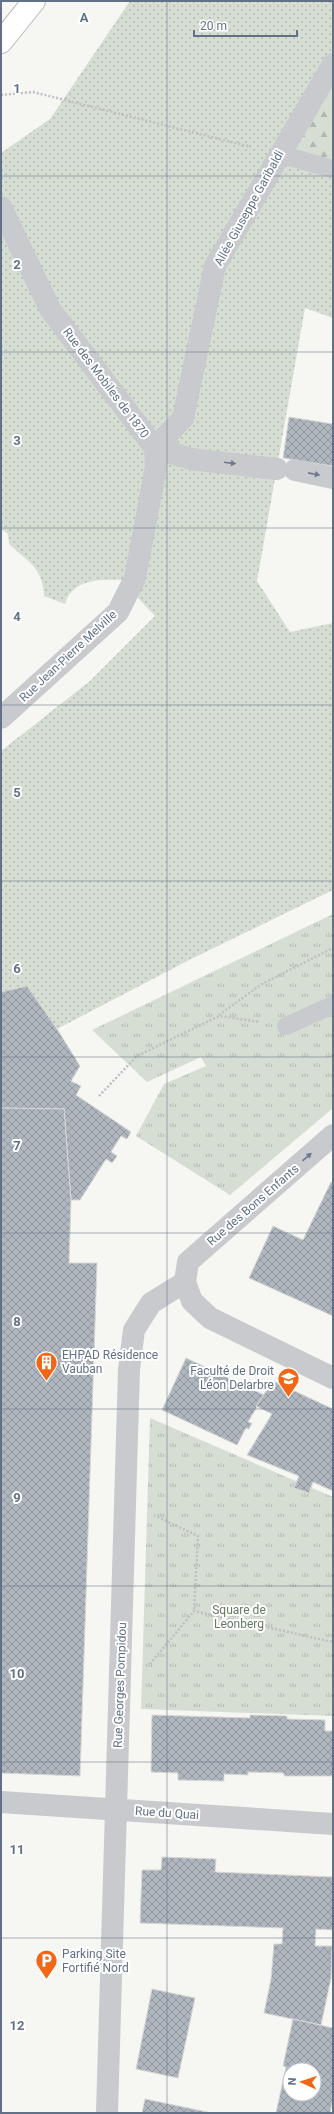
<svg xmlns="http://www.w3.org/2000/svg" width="334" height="2114" font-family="Roboto,sans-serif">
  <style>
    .grass { fill: url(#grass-dots) }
    .forest { fill: url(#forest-firs) }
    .park { fill: url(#park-tufts) }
    .building { fill: url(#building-cross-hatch); stroke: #d7d7d5; fill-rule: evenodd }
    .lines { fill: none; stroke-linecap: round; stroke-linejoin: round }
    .primary-casing { stroke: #b8bbc0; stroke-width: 24 }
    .path { stroke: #bec0c3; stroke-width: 2.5; stroke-dasharray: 2 2; stroke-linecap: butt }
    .lane { stroke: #c8cace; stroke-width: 18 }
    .street { stroke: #c8cace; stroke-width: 22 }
    .primary { stroke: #fff; stroke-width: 22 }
    .oneway { fill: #6c7a8d }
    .grid { fill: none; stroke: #627186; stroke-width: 1; stroke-opacity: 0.55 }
    .labels { text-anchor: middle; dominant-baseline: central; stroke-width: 4; stroke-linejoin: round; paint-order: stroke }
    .street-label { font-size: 12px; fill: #627186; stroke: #fff }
    .poi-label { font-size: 12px; fill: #627186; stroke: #fff; text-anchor: start }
    .park-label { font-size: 12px; fill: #647c62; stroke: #fff }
    .grid-label { font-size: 13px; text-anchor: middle; font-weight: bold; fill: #627186; stroke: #fff; stroke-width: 4; stroke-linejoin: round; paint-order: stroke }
  </style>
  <defs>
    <pattern id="grass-dots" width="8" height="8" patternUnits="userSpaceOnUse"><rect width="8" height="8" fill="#d6ded3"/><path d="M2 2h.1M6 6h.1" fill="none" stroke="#b1b8b1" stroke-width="1.8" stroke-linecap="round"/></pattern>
    <pattern id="forest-firs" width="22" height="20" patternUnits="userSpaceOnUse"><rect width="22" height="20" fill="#d6ded3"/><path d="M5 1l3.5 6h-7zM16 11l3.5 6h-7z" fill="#b1b8b1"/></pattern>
    <pattern id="park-tufts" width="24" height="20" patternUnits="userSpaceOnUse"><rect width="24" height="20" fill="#d6ded3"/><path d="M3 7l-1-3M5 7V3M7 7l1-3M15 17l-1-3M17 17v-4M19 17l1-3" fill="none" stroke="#b1b8b1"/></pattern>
    <pattern id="building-cross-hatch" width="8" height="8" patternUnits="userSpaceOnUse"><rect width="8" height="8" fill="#afb6bd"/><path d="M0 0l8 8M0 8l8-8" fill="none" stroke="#92989f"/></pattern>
  </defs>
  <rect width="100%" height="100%" fill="#f6f6f2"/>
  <path class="grass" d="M130 1H333V48L293 150 333 160V318L305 308 257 581 290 632 333 623V890L191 959 57 1029 27 986 1 992V751L90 681 155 616 121 580C100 579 72 579 65 604L44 596C43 567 28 562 9 544L8 534 1 529V153L50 119Z"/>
  <path class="forest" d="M333 48V160L293 151Z"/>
  <g class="park">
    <path d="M333 914V1108L230 1195 136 1136 164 1084 206 1066 201 1057 147 1082 92 1030Z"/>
    <path d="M150 1418 333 1497V1716L141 1709Z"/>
  </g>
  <g class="building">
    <path d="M289 417 333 424V466L283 458Z"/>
    <path d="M27 986 57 1029 80 1066 71 1081 81 1086 76 1095 131 1132 127 1139 121 1136 111 1152 117 1156 112 1163 106 1159 80 1200H71L64 1109 1 1108V992Z"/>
    <path d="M1 1108 64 1109 71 1200 69 1263H97L80 1776 1 1773Z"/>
    <path d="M331 1182 333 1183V1316L249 1278 273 1226 303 1240Z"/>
    <path d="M186 1358 264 1395 248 1422 252 1423 249 1429 246 1428 237 1445 162 1410Z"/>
    <path d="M273 1381 333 1409V1491L313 1482 309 1493 294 1488 299 1476 247 1455 272 1414 256 1406Z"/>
    <path d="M152 1715 250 1718V1715L287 1716V1719L325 1720V1731H333V1776H284V1773L248 1772V1775L224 1774V1781L178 1780V1773L151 1772Z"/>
    <path d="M162 1857 216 1859 215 1872 333 1877V1930L316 1929 315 1946H332L331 1978 321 2025 264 2013 271 1979 274 1944H282L283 1928 140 1923 142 1870H161Z"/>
    <path d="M152 1989 195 1998 178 2078 136 2069Z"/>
    <path d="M293 2019 333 2028V2098L330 2113H276L286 2067 283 2066ZM290 2070H314V2094H290Z"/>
    <path d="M145 2099 212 2113H142Z"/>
  </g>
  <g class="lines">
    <defs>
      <path id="primary" d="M1 42 34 1"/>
    </defs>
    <use href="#primary" class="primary-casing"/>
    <g class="path">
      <path d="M1 95 33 92 251 147"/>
      <path d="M219 1015 262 984 333 948"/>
      <path d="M99 1096 137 1056 219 1016 260 1022"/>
      <path d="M154 1515 198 1536 194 1611"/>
      <path d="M150 1664 194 1611 333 1642"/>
    </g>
    <g class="lane">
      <path d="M279 154 333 169"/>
      <path d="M286 1026 333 1005"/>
    </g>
    <g class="street">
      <path d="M1 207 50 309 155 448 191 459 277 469"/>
      <path d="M155 448 183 418 215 266 333 64"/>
      <path d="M295 470 333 478"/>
      <path d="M1 718 118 612 135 578 156 467 155 448"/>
      <path d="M333 1135 188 1262 185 1282 192 1301 210 1318 333 1378"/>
      <path d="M1 1802 333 1824"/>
      <path d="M107 2113 129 1369 134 1330 151 1303 185 1282"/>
    </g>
    <use href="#primary" class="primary"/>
  </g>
  <defs><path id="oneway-solid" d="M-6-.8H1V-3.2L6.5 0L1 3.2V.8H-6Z"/></defs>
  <g class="oneway">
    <use href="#oneway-solid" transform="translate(230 463) rotate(7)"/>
    <use href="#oneway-solid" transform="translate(314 474) rotate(11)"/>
    <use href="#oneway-solid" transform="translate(307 1157) rotate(-41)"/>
  </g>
  <path class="grid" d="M167 1V2113M1 176H333M1 352H333M1 528H333M1 705H333M1 881H333M1 1057H333M1 1233H333M1 1409H333M1 1586H333M1 1762H333M1 1938H333"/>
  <defs>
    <symbol id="building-pin" viewBox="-11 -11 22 30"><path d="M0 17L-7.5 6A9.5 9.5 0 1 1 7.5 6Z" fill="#f16717" stroke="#fff"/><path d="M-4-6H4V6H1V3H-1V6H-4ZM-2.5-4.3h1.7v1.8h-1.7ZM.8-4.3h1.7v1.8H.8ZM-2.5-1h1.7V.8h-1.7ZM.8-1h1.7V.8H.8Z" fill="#fff"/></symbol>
    <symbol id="university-pin" viewBox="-11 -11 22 30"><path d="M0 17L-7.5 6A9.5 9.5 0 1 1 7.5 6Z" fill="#f16717" stroke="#fff"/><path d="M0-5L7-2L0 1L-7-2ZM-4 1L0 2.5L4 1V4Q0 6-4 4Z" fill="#fff"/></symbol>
    <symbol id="parking-pin" viewBox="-11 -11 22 30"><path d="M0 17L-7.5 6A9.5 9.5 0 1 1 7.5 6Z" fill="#f16717" stroke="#fff"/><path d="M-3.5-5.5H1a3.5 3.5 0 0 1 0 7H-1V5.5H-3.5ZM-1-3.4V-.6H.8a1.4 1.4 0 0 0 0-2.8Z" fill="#fff"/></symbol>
  </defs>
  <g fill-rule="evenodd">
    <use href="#building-pin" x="34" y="1350" width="25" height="34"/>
    <use href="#university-pin" x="276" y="1366" width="25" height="34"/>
    <use href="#parking-pin" x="34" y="1948" width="25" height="34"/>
  </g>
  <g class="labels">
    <g class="street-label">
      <text transform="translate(249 208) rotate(-61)">Allée Giuseppe Garibaldi</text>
      <text transform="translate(106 383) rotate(53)">Rue des Mobiles de 1870</text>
      <text transform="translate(68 656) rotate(-43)">Rue Jean-Pierre Melville</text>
      <text transform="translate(253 1205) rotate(-41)">Rue des Bons Enfants</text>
      <text transform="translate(120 1685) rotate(-88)">Rue Georges Pompidou</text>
      <text transform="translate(167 1813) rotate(4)">Rue du Quai</text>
    </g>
    <g class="poi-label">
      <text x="62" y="1355">EHPAD Résidence<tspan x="62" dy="14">Vauban</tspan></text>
      <text x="274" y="1371" text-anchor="end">Faculté de Droit<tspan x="274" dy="14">Léon Delarbre</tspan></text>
      <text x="62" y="1954">Parking Site<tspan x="62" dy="14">Fortifié Nord</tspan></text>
    </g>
    <g class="park-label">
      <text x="239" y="1610">Square de<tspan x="239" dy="14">Leonberg</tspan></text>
    </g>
  </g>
  <g class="grid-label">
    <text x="84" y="22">A</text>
    <text x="17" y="93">1</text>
    <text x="17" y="269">2</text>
    <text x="17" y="445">3</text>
    <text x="17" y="621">4</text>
    <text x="17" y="797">5</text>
    <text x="17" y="973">6</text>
    <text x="17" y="1150">7</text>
    <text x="17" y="1326">8</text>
    <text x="17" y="1502">9</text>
    <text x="17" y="1678">10</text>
    <text x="17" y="1854">11</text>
    <text x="17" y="2030">12</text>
  </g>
  <rect width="334" height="2114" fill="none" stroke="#627186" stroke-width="4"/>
  <g transform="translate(302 2082) rotate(273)"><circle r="19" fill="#ffffff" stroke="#c0c6cf"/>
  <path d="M0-3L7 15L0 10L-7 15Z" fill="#f16717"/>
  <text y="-6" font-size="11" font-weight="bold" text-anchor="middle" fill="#627186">N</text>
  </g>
  <path d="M194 30v6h103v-6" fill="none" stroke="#627186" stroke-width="2"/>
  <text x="200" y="30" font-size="12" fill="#627186" stroke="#ffffff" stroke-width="3" paint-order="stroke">20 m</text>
</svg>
